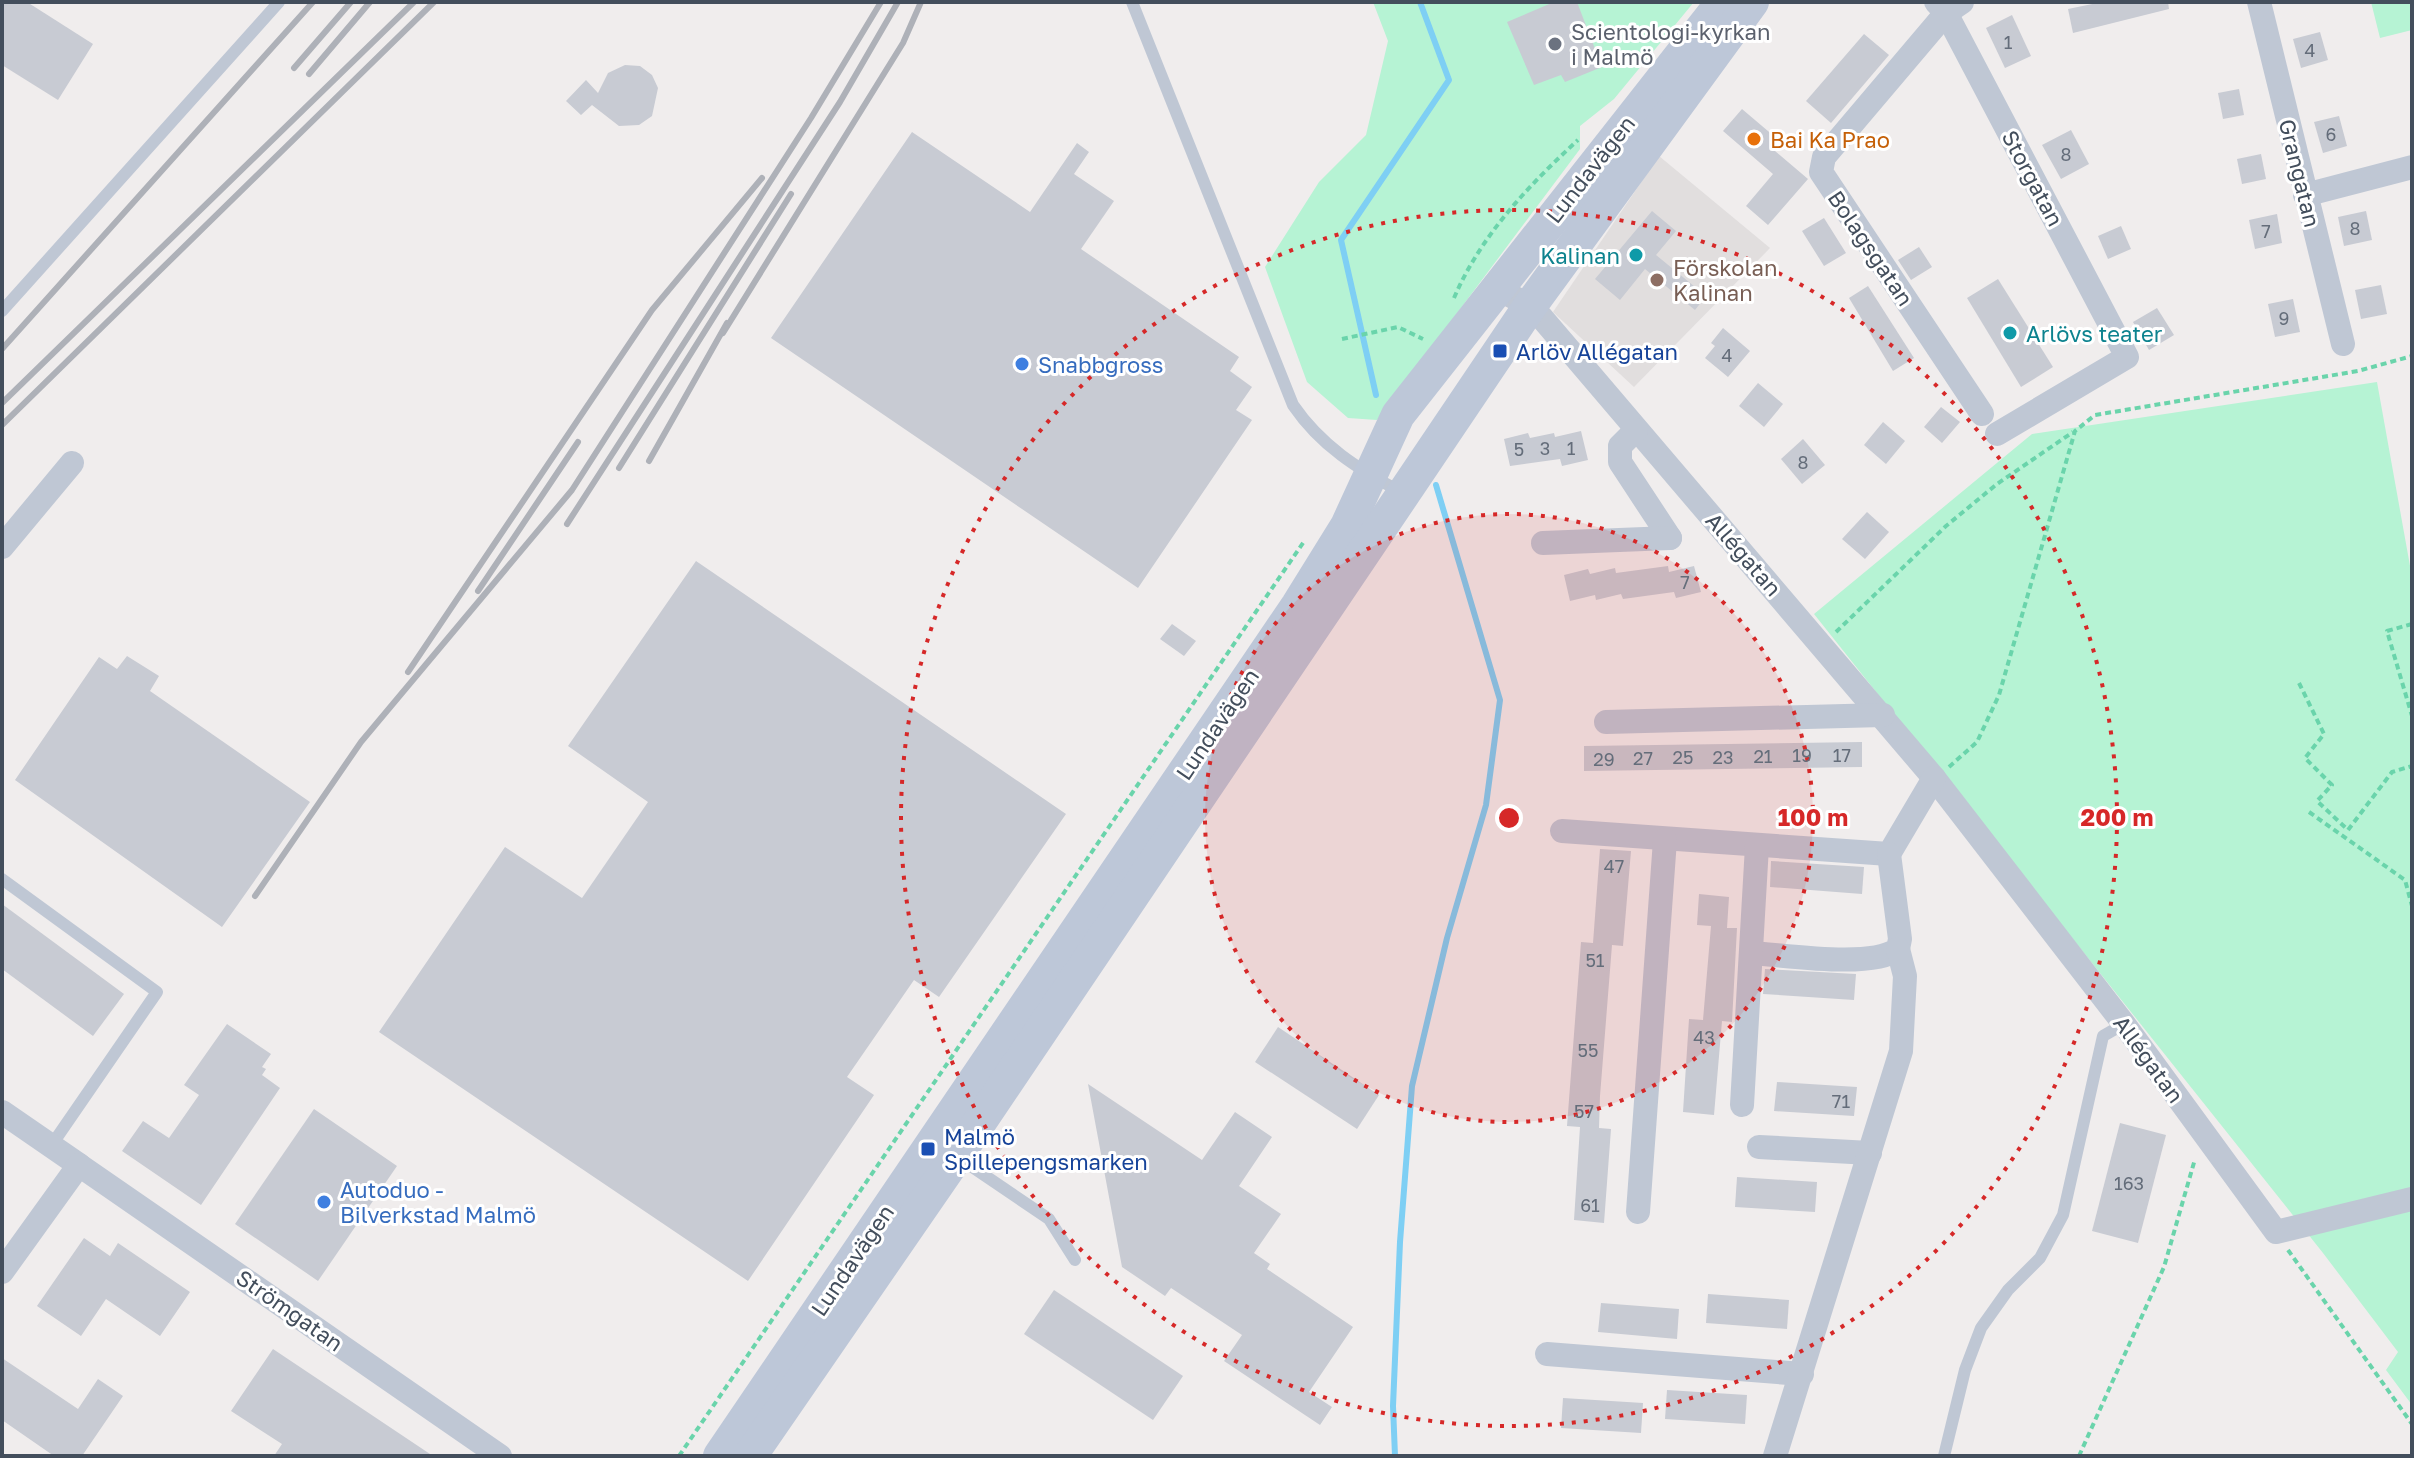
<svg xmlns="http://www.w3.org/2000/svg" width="2414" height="1458" font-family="'Golos Text',sans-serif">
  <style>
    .education { fill: #e1dede }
    .green { fill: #b6f3d4 }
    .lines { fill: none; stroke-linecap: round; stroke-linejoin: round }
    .stream { stroke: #7ecff4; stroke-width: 6 }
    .building { fill: #c8cbd3 }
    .path { stroke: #6ad4ab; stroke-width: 4; stroke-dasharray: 6 4; stroke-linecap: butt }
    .service { stroke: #bfc7d4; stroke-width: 12 }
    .minor { stroke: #bfc7d4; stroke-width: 24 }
    .secondary { stroke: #bdc7d8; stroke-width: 34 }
    .rail { stroke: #aeb1b8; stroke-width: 6 }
    .ring { fill: none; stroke: #d62828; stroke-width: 4; stroke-dasharray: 4 8 }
    .worship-dot { fill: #6b7280; stroke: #fff; stroke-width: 3 }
    .food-dot { fill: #e8710a; stroke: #fff; stroke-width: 3 }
    .culture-dot { fill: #0f9aa8; stroke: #fff; stroke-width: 3 }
    .education-dot { fill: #8d6e63; stroke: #fff; stroke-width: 3 }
    .transit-dot { fill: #1a4fb4; stroke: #fff; stroke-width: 3 }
    .shop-dot { fill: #3f7fe0; stroke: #fff; stroke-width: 3 }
    .labels { text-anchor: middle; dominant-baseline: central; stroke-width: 6; stroke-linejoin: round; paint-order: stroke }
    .number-label { font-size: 18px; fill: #646d7a }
    .worship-label { font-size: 22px; fill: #5b616d; stroke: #fff; text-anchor: start }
    .food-label { font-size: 22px; fill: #c56008; stroke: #fff; text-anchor: start }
    .street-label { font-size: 22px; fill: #434e5c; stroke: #fff }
    .culture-label { font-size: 22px; fill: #0d838f; stroke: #fff; text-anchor: end }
    .education-label { font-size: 22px; fill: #785e54; stroke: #fff; text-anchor: start }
    .transit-label { font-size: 22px; fill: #164399; stroke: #fff; text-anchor: start }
    .shop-label { font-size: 22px; fill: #366cbe; stroke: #fff; text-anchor: start }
    .centre { fill: #d62828; stroke: #fff; stroke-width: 4 }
    .ring-label { font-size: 24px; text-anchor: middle; font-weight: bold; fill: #d62828; stroke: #fff; stroke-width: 6; stroke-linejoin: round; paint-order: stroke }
  </style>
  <rect width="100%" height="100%" fill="#f0eded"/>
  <path class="education" d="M1659 156 1770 248 1634 387 1553 312Z"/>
  <g class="green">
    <path d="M1373 2H1694L1614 99 1580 126V149L1377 420 1348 418 1307 382 1265 267 1319 182 1366 135 1388 41Z"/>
    <path d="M2371 2H2412V30L2380 38Z"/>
    <path d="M2377 382 2412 577V1405L2386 1370 2398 1352 2323 1253 1814 614 2032 434Z"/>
  </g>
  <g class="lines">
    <g class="stream">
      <path d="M1376 395 1341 240 1449 80 1420 2"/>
      <path d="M1395 1456 1393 1406 1400 1242 1412 1086 1447 938 1486 805 1500 700 1436 485"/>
    </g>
  </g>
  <g class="building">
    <path d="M2 2H27L93 44 58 100 2 65Z"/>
    <path d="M1554 2H1577L1602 67 1565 82 1561 75 1534 85 1507 22Z"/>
    <path d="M2102 2H2168L2169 9 2073 33 2068 9Z"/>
    <path d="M2012 15 2031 56 2005 68 1986 28Z"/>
    <path d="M2320 32 2328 60 2301 68 2293 39Z"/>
    <path d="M1864 34 1889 55 1831 123 1806 101Z"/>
    <path d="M625 65 640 66 652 75 658 88 652 116 639 125 619 126 592 105 581 115 566 101 586 80 598 93 608 73Z"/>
    <path d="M2239 89 2244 115 2223 119 2218 93Z"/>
    <path d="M1742 109 1782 143 1775 151 1808 179 1768 225 1746 206 1773 174 1723 131Z"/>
    <path d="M2339 116 2347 146 2323 153 2314 122Z"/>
    <path d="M2071 130 2089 164 2061 179 2042 145Z"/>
    <path d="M912 132 1030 212 1077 143 1089 152 1074 174 1114 201 1081 249 1239 357 1230 371 1252 387 1236 410 1252 420 1138 588 771 338Z"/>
    <path d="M2261 154 2266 179 2242 184 2237 159Z"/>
    <path d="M1652 211 1676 231 1656 255 1706 296 1695 310 1645 269 1620 300 1595 279Z"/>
    <path d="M2366 211 2372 240 2344 246 2338 217Z"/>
    <path d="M2277 214 2282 243 2255 249 2249 220Z"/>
    <path d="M1824 218 1846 253 1824 266 1802 231Z"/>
    <path d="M2121 226 2131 249 2108 259 2098 236Z"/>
    <path d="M1919 247 1932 267 1911 280 1898 260Z"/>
    <path d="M1998 279 2053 367 2021 387 1967 298Z"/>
    <path d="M2381 285 2387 314 2361 319 2355 290Z"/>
    <path d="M1868 286 1914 358 1893 371 1849 298Z"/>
    <path d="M2293 299 2300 332 2275 337 2268 304Z"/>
    <path d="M2157 308 2174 335 2149 350 2133 322Z"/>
    <path d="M1723 328 1750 351 1728 377 1705 358 1715 346 1711 343Z"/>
    <path d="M1758 383 1783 404 1764 427 1739 406Z"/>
    <path d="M1941 407 1960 422 1942 443 1924 427Z"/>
    <path d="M1883 422 1905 441 1886 464 1864 445Z"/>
    <path d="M1581 431 1588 460 1562 466 1560 459 1510 466 1504 439 1528 433 1530 438 1554 433 1555 437Z"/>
    <path d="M1803 439 1825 465 1802 484 1781 459Z"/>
    <path d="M1867 512 1889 532 1865 559 1842 539Z"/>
    <path d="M696 561 1066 814 939 997 914 980 847 1077 874 1095 748 1281 379 1032 505 847 582 898 648 802 568 746Z"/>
    <path d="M1668 566 1669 572 1694 566 1701 592 1676 598 1674 592 1623 599 1621 594 1596 600 1595 595 1570 601 1564 575 1588 569 1590 574 1615 568 1616 573Z"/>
    <path d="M1172 624 1196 641 1184 656 1160 639Z"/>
    <path d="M127 656 159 676 150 691 310 802 222 927 15 780 99 657 117 669Z"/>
    <path d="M1862 742V767L1584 771V746Z"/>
    <path d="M1600 849 1631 851 1623 946 1612 945 1600 1096 1599 1128 1611 1129 1604 1223 1574 1220 1580 1127 1567 1126 1581 942 1593 943Z"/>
    <path d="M1771 861 1864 867 1862 894 1770 887Z"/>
    <path d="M1699 894 1729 897 1727 928H1737L1732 1022 1722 1021 1714 1115 1683 1112 1689 1019 1703 1020 1711 926 1697 925Z"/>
    <path d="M2 904 124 994 93 1036 2 969Z"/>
    <path d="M1765 969 1856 974 1854 1000 1763 994Z"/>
    <path d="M227 1024 271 1054 262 1067 266 1069 262 1075 280 1088 201 1205 122 1151 143 1121 169 1138 199 1095 184 1085Z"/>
    <path d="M1278 1027 1379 1095 1357 1129 1255 1062Z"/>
    <path d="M1777 1082 1857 1087 1854 1116 1774 1111Z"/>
    <path d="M1088 1084 1202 1160 1235 1112 1272 1137 1239 1186 1281 1214 1254 1253 1270 1264 1267 1269 1353 1327 1309 1392 1332 1407 1320 1425 1224 1361 1242 1335 1171 1288 1165 1296 1122 1267Z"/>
    <path d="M314 1109 397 1166 318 1281 235 1224Z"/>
    <path d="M2120 1123 2166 1135 2138 1243 2092 1231Z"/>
    <path d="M1737 1177 1817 1182 1815 1212 1735 1207Z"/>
    <path d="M84 1238 110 1256 118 1243 190 1292 160 1336 106 1299 81 1336 37 1306Z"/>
    <path d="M1054 1290 1183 1376 1153 1420 1024 1334Z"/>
    <path d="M1708 1294 1789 1300 1787 1329 1706 1323Z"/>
    <path d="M1601 1303 1679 1309 1677 1339 1598 1332Z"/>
    <path d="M273 1349 433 1456H274L282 1444 231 1411Z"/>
    <path d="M2 1358 78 1409 98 1379 123 1396 82 1456H54L2 1420Z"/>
    <path d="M1667 1390 1747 1395 1745 1424 1665 1419Z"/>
    <path d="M1563 1398 1643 1403 1641 1433 1561 1428Z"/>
  </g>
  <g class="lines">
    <g class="path">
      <path d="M1454 298C1481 235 1529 185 1578 140"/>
      <path d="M1342 339 1398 327 1423 339"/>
      <path d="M2412 624 2387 631 2412 716"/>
      <path d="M1836 632 1946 526 1997 484 2073 432"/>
      <path d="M2299 683 2324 734 2305 758 2332 785 2317 801 2348 830 2392 772 2412 766"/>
      <path d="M1949 767 1977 742 1999 695 2075 431 2095 415 2358 371 2412 356"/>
      <path d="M2309 812 2405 880 2412 906"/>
      <path d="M2288 1250 2412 1424"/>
      <path d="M679 1456 1305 540"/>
      <path d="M2079 1456 2164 1267 2195 1159"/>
    </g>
    <g class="service">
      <path d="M1132 2 1293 405C1321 446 1358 469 1401 492"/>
      <path d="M2 311 279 2"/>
      <path d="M2 879 157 992 51 1146"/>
      <path d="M959 1158 1049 1219 1075 1260"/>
      <path d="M1944 1456 1965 1370 1981 1328 2008 1290 2040 1258 2063 1215 2103 1036 2124 1024"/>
    </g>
    <g class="minor">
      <path d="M1936 2 1946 13 2127 357 1997 434"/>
      <path d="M1962 2 1946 13 1824 157 1821 172 1982 414"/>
      <path d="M2259 2 2343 344"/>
      <path d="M2305 195 2412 167"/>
      <path d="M1496 288 1530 306 1542 318 1934 778 2124 1024 2276 1232 2412 1199"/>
      <path d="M1636 430 1620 446V462L1670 538"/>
      <path d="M1543 543 1670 538"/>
      <path d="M2 547 72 463"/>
      <path d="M1606 722 1883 715"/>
      <path d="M1562 831 1889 854 1934 778"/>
      <path d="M1751 953C1786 955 1871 969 1898 949L1900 939 1889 854"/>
      <path d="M1742 1105 1757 846"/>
      <path d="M2 1112 79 1165"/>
      <path d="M1759 1147 1870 1153"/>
      <path d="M1638 1212 1665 840"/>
      <path d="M2 1272 79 1165 500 1456"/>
      <path d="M1547 1354 1802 1374"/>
      <path d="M1775 1456 1901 1051 1905 976 1898 949"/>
    </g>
    <g class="secondary">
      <path d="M720 1456 1298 605 1347 526 1398 415 1723 2"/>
      <path d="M750 1456 956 1157 1530 306 1752 2"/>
    </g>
    <g class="rail">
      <path d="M294 68 351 2"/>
      <path d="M309 74 370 2"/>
      <path d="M723 333 903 43 921 2"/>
      <path d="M2 349 313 2"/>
      <path d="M2 403 414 2"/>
      <path d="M2 425 434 2"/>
      <path d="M649 461 727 323"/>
      <path d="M619 468 791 194"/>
      <path d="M567 524 840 102 898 2"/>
      <path d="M478 591 578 442"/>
      <path d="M408 672 652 310 762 178"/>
      <path d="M255 896 361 742 572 490 811 118 881 2"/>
    </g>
  </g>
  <circle cx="1509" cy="818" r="304" fill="#d62828" fill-opacity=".12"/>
  <g class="ring">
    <circle cx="1509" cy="818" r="304"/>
    <circle cx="1509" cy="818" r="608"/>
  </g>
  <circle class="worship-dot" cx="1555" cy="44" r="8"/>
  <circle class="food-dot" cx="1754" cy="139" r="8"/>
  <g class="culture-dot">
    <circle cx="1636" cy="255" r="8"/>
    <circle cx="2010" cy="333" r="8"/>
  </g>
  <circle class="education-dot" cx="1657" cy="280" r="8"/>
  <g class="transit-dot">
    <rect x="1492" y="343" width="16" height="16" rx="4"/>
    <rect x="920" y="1141" width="16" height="16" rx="4"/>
  </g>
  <g class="shop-dot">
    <circle cx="1022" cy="364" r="8"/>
    <circle cx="324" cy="1202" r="8"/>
  </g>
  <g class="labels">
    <g class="number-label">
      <text x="2008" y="42">1</text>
      <text x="2310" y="50">4</text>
      <text x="2331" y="134">6</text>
      <text x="2066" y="154">8</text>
      <text x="2355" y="228">8</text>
      <text x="2266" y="231">7</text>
      <text x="2284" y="318">9</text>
      <text x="1727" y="355">4</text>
      <text x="1545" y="448">3</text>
      <text x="1571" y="448">1</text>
      <text x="1519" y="449">5</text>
      <text x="1803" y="462">8</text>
      <text x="1685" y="582">7</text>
      <text x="1802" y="755">19</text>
      <text x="1842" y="755">17</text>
      <text x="1763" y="756">21</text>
      <text x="1683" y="757">25</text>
      <text x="1723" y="757">23</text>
      <text x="1643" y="758">27</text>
      <text x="1604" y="759">29</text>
      <text x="1614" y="866">47</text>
      <text x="1595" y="960">51</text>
      <text x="1704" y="1037">43</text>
      <text x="1588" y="1050">55</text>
      <text x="1841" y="1101">71</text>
      <text x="1584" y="1111">57</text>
      <text x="2129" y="1183">163</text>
      <text x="1590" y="1205">61</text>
    </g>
    <g class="worship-label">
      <text x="1571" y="31">Scientologi-kyrkan<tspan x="1571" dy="25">i Malmö</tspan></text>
    </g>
    <g class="food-label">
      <text x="1770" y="139">Bai Ka Prao</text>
    </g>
    <g class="street-label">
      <text transform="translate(1590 169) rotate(-52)">Lundavägen</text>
      <text transform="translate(2300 173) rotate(76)">Grangatan</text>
      <text transform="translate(2033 178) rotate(62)">Storgatan</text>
      <text transform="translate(1871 248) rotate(56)">Bolagsgatan</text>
      <text transform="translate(1744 554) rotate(49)">Allégatan</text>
      <text transform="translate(1217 724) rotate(-56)">Lundavägen</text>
      <text transform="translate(2149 1059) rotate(54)">Allégatan</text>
      <text transform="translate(852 1260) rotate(-56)">Lundavägen</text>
      <text transform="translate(290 1310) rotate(35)">Strömgatan</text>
    </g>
    <g class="culture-label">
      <text x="1620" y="255">Kalinan</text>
      <text x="2026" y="333" text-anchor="start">Arlövs teater</text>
    </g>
    <g class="education-label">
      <text x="1673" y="267">Förskolan<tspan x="1673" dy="25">Kalinan</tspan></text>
    </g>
    <g class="transit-label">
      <text x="1516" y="351">Arlöv Allégatan</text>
      <text x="944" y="1136">Malmö<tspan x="944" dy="25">Spillepengsmarken</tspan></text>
    </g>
    <g class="shop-label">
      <text x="1038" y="364">Snabbgross</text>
      <text x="340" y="1189">Autoduo -<tspan x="340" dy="25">Bilverkstad Malmö</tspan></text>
    </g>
  </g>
  <circle cx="1509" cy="818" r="12" class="centre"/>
  <g class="ring-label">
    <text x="1813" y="826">100 m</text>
    <text x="2117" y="826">200 m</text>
  </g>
  <rect width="2414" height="1458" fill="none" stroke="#434e5c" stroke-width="8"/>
</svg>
